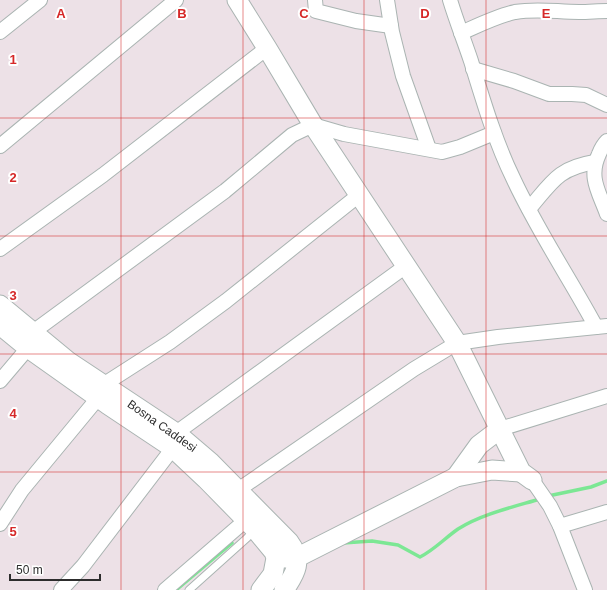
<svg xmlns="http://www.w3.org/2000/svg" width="607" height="590" font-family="Arial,sans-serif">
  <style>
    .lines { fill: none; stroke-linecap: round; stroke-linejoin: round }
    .stream { stroke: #7ce794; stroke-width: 3.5 }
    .lane-casing { stroke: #aab4b2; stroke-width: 9 }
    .street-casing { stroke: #aab4b2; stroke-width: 16 }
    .secondary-casing { stroke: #aab4b2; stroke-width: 21 }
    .lane { stroke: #fff; stroke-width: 7 }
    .street { stroke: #fff; stroke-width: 14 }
    .secondary { stroke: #fff; stroke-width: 19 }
    .grid { fill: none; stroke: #d62828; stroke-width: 1; stroke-opacity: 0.55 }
    .labels { text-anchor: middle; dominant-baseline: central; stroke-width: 4; stroke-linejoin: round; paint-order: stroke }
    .street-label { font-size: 12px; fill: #2d2d2d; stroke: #fff }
    .grid-label { font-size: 13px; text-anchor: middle; font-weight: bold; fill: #d62828; stroke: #fff; stroke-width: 4; stroke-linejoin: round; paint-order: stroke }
  </style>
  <rect width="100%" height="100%" fill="#ede1e7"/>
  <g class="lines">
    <g class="stream">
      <path d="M548 496 591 487 607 481"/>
      <path d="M343 543 372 541 398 545 420 557C434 550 445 538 458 529 482 514 513 507 540 499"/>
      <path d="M176 590 232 543"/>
    </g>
    <defs>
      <path id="lane" d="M189 590 247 538 255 529"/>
      <g id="street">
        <path d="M315 0 316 11 356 21 391 26"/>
        <path d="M387 0 392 32 403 76 429 149"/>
        <path d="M450 0C456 20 464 40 471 61 483 100 495 141 513 178 537 230 569 277 596 327"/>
        <path d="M0 32 40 0"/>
        <path d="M461 33C479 25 497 16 515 12 538 8 557 12 579 12 589 12 598 11 607 11"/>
        <path d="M473 69 514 81 549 94H572L586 95 607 105"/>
        <path d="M607 141C603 145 601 149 599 154 588 177 599 192 607 214"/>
        <path d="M0 146 176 0"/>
        <path d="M529 209C552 182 558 168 595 162"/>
        <path d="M0 249 103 175 267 48"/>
        <path d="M33 332 225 191 292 135 313 125 344 134 442 152 460 147 494 133"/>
        <path d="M0 381 28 348"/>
        <path d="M103 385 170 342 226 301 359 195"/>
        <path d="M500 429 607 396"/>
        <path d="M176 433 406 266"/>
        <path d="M532 480 550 506 560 526 585 590"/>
        <path d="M238 490 414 369 457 343 498 337 607 326"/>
        <path d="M0 524 22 490 98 398"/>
        <path d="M560 526 607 512"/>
        <path d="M61 590 83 566 173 448"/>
        <path d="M165 590 246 520"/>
      </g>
      <g id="secondary">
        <path d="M237 0 267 48 313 125 457 343 521 472 532 480"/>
        <path d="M0 305 69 362 176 433 210 462 289 542C303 561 296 573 284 590"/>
        <path d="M0 325 28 348 107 404 173 448 206 479 255 529 274 552 276 558 273 574 261 590"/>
        <path d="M456 477 479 445 500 429"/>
        <path d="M285 558 298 557 456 477 492 470 521 472"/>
      </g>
    </defs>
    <use href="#lane" class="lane-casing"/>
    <use href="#street" class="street-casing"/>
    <use href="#secondary" class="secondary-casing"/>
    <use href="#lane" class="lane"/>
    <use href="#street" class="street"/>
    <use href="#secondary" class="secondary"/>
  </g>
  <path class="grid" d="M121 0V590M243 0V590M364 0V590M486 0V590M0 118H607M0 236H607M0 354H607M0 472H607"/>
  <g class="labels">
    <g class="street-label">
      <text transform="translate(162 426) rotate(35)">Bosna Caddesi</text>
    </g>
  </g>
  <g class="grid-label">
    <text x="61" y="18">A</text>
    <text x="182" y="18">B</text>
    <text x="304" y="18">C</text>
    <text x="425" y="18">D</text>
    <text x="546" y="18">E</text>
    <text x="13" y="64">1</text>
    <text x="13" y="182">2</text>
    <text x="13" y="300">3</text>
    <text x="13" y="418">4</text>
    <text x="13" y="536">5</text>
  </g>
  <path d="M10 574v6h90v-6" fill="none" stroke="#2d2d2d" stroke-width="2"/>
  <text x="16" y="574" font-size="12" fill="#2d2d2d" stroke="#ffffff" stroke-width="3" paint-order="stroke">50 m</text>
</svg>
